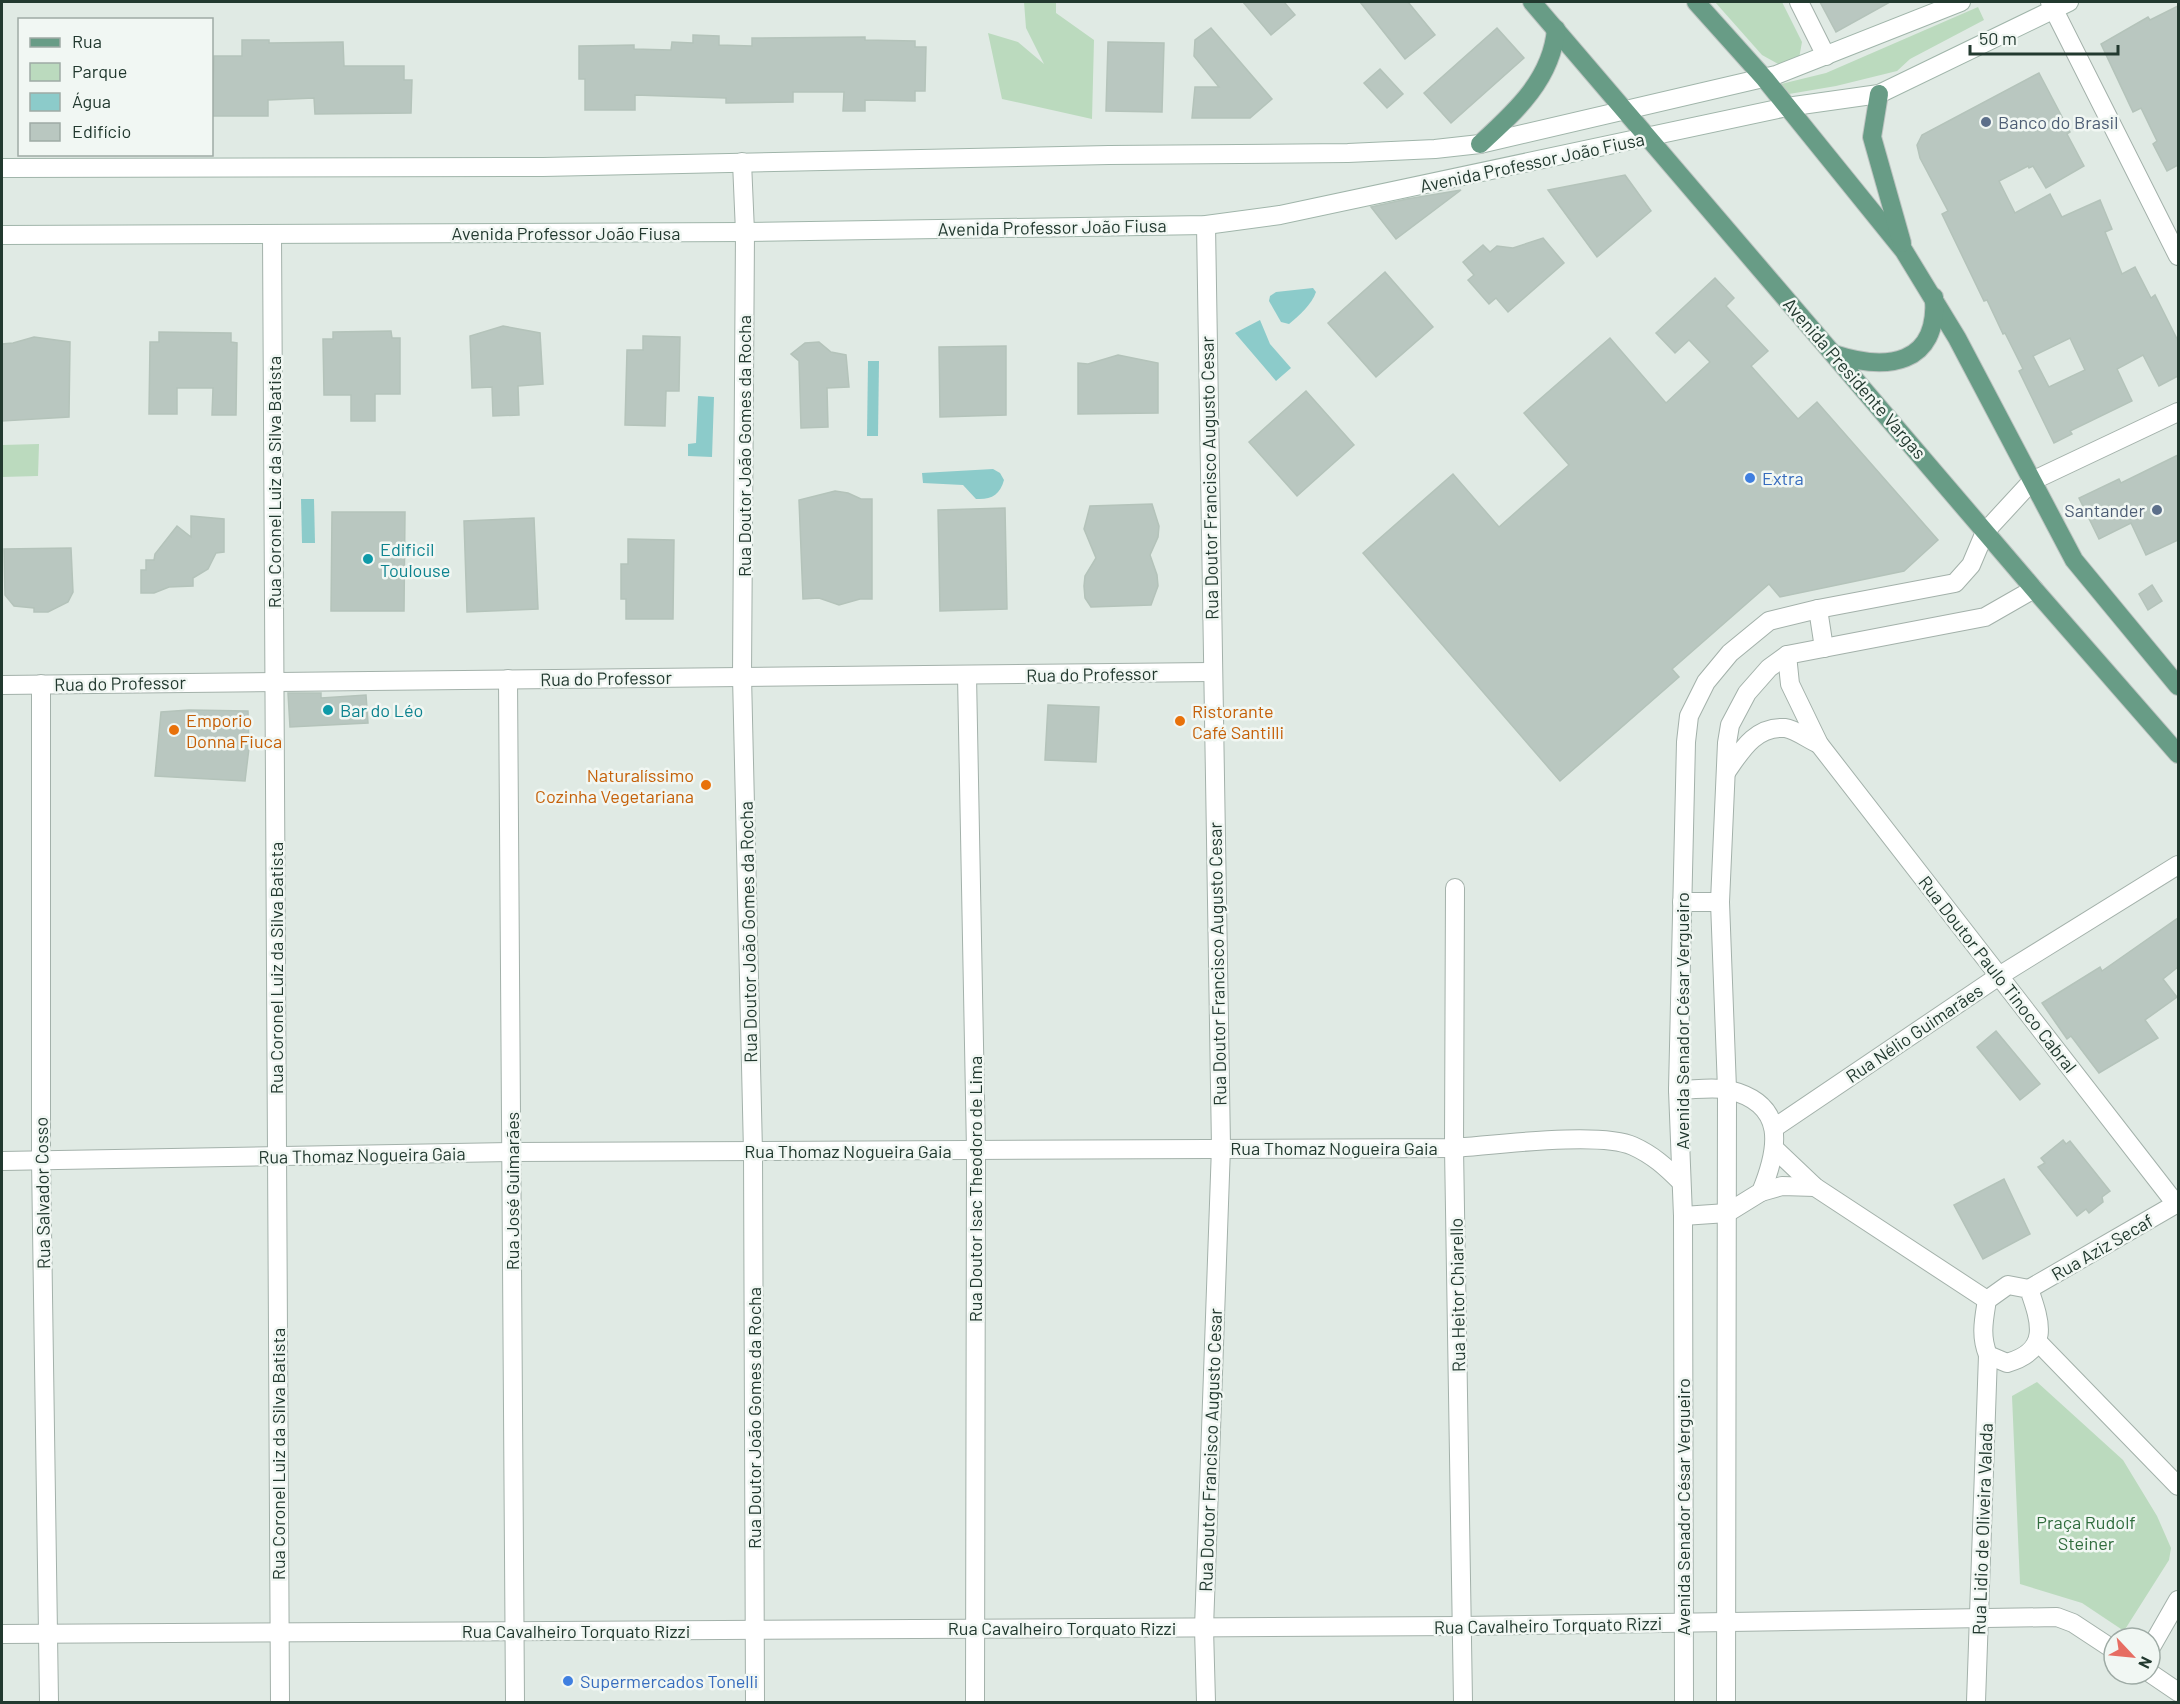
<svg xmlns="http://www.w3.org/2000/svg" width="2180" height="1704" font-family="Barlow,sans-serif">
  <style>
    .green { fill: #bbdabe }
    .water { fill: #8ccbca }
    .building { fill: #b9c7c0; stroke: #b4c3ba; stroke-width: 1.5; fill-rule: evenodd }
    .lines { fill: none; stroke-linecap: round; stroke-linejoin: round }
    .minor-casing { stroke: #a3b1aa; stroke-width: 20 }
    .tertiary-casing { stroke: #a3b1aa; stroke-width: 20 }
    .secondary-casing { stroke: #a0b5aa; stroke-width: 20 }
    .primary-casing { stroke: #bdc4c1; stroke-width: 20 }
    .minor { stroke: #fff; stroke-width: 18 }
    .tertiary { stroke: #fff; stroke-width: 18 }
    .secondary { stroke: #fff; stroke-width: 18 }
    .primary { stroke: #689c86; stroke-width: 18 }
    .service-dot { fill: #5c6f8a; stroke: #f1f7f3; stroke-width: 2 }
    .shop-dot { fill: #3f7fe0; stroke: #f1f7f3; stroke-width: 2 }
    .culture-dot { fill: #0f9aa8; stroke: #f1f7f3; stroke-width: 2 }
    .food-dot { fill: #e8710a; stroke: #f1f7f3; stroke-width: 2 }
    .labels { text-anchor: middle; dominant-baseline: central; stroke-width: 5; stroke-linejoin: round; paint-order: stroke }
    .service-label { font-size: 18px; fill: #4e5e75; stroke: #f1f7f3; text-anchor: start }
    .street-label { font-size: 18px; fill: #22392f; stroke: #f1f7f3 }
    .shop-label { font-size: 18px; fill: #366cbe; stroke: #f1f7f3; text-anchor: start }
    .culture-label { font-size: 18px; fill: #0d838f; stroke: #f1f7f3; text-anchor: start }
    .food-label { font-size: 18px; fill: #c56008; stroke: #f1f7f3; text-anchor: start }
    .park-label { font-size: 18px; fill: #306c3d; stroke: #f1f7f3 }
  </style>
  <rect width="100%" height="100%" fill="#e0eae4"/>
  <g class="green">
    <path d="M1024 2H1056V13L1094 40 1092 119 1002 99 988 33 1018 42 1044 64 1026 28Z"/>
    <path d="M1715 2H1782L1802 42 1798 64 1780 65 1762 55Z"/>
    <path d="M1978 7 1984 20 1910 59 1897 71 1836 86 1789 94 1781 84 1826 73Z"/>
    <path d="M39 444 38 476 2 477V445Z"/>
    <path d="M2037 1382 2123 1460 2157 1516 2171 1548 2169 1560 2124 1631 2082 1603 2020 1584 2012 1396Z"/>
  </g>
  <g class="water">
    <path d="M1313 288 1316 292C1312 304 1299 316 1289 324L1281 322 1269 301 1270 296 1276 292Z"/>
    <path d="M1260 320 1270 344 1291 368 1276 381 1235 333Z"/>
    <path d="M868 361H879L878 436H867Z"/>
    <path d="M698 396 714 397 712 457 688 456V444L696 443Z"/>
    <path d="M993 469 1000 473 1004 480C1000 495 991 500 976 499L963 485 923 483 922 473Z"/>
    <path d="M301 499H314L315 543H302Z"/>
  </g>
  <g class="building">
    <path d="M1243 2H1284L1295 15 1271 35Z"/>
    <path d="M1360 2H1408L1435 35 1405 59Z"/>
    <path d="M1820 2H1890L1836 32Z"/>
    <path d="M2178 6V165L2167 171 2153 144 2157 141 2141 108 2133 112 2101 44 2148 17 2150 20Z"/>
    <path d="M1211 28 1272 99 1250 118H1192L1195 87H1219L1194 56 1195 40Z"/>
    <path d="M1497 28 1524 58 1451 123 1424 93Z"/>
    <path d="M693 35 719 36V45L752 46V38L865 37V40L915 41V47H926L925 91H915V101L865 100V111H843L844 92H793V102L726 103V98L635 95V110H585V79H579V46L634 45V49L671 50 672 42 693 43Z"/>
    <path d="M242 40H269V43L343 42 344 66H404V80H412L411 113 315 114 314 98 268 100V116H212L214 56H242Z"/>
    <path d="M1108 42 1164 43 1162 112 1106 111Z"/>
    <path d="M1380 69 1403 94 1387 108 1364 83Z"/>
    <path d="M2039 73 2070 132 2067 134 2084 166 2046 188 2033 166 2029 168 2028 166 1999 181 2015 213 2050 194 2062 217 2100 200 2112 229 2105 232 2122 274 2135 267 2151 298 2155 295 2178 341V376L2159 386 2143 355 2117 369 2132 401 2070 431 2072 434 2054 443 2019 371 2023 369 2005 333 2003 334 1987 300 1984 301 1942 214 1948 211 1920 158 1917 145 1922 135ZM2070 338 2085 370 2049 387 2033 356Z"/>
    <path d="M1625 175 1651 211 1597 257 1548 190Z"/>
    <path d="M1461 190 1396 239 1371 207 1407 199Z"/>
    <path d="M1543 238 1564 263 1508 312 1496 298 1489 304 1468 280 1474 275 1463 262 1483 245 1490 252 1497 246 1513 248Z"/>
    <path d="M1385 272 1433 327 1376 377 1328 323Z"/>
    <path d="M1715 278 1734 298 1726 306 1768 351 1751 366 1798 419 1817 402 1938 540 1904 571 1780 597 1769 584 1672 669 1679 677 1560 781 1363 553 1453 474 1499 527 1569 465 1524 413 1610 338 1666 403 1710 362 1689 340 1675 353 1656 333Z"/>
    <path d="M503 326 540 333 543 384 518 386 519 415 493 416 492 387 472 388 470 336Z"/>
    <path d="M391 331 392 338H400V394H375V421H351V395H324L323 339H333V332Z"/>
    <path d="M159 332 231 333V342L237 343 236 415H212L213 388H177V414H149L150 342H159Z"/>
    <path d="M643 336 680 337 679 391H666L665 426 625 425 627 350H643Z"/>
    <path d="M34 337 70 342 69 417 2 421V344L13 343Z"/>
    <path d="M819 342 831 352 846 355 849 387 827 388 828 427 801 428 799 361 791 354 805 343Z"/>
    <path d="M1006 346V415L940 417 939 347Z"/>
    <path d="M1118 355 1158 363V413L1078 414V363L1088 364Z"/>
    <path d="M1306 391 1354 445 1297 496 1249 442Z"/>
    <path d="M2178 455V540L2146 555 2131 523 2099 539 2079 498 2119 479 2121 483Z"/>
    <path d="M835 491 848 493 861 499H872V599H860L839 605 819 598 803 599 799 500Z"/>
    <path d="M1152 504 1159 526 1158 537 1150 555 1157 575 1158 586 1151 605 1091 607 1085 598 1084 586 1085 576 1096 558 1084 529 1090 506Z"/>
    <path d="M1005 508 1007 609 940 611 938 510Z"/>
    <path d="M332 512H405L404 611H331Z"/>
    <path d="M191 516 224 519V552L216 553 208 569 193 578V586L169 587 154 593H141V570H146V560H154L155 554 177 526 191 537Z"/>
    <path d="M534 518 538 609 467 612 464 521Z"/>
    <path d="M628 539 674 540 673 619H626V599H621V564H628Z"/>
    <path d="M71 548 73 592 68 602 48 612H34V608L14 606 5 595 4 549Z"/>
    <path d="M2152 585 2162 601 2148 610 2139 594Z"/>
    <path d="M288 693H321V698L366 695 368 723 290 727Z"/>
    <path d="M1048 705 1099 707 1096 762 1045 760Z"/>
    <path d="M189 710 248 711 249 748 245 781 155 776 161 712Z"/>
    <path d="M2178 918V967L2163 979 2177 997 2145 1020 2158 1038 2099 1073 2071 1036 2067 1039 2042 1003 2100 967 2102 971Z"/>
    <path d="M1996 1031 2040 1084 2020 1100 1977 1047Z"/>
    <path d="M2063 1140 2066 1144 2070 1141 2110 1191 2102 1197 2103 1202 2089 1213 2086 1209 2077 1216 2038 1167 2045 1163 2041 1158Z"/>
    <path d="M2004 1179 2030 1234 1983 1259 1954 1205Z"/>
  </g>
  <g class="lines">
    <defs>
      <g id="minor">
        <path d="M1799 2 1826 56"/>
        <path d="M2050 2 2178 256"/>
        <path d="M742 162 745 232 742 676 753 1152 755 1702"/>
        <path d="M1206 225 1221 1147 1204 1628 1206 1702"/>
        <path d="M272 234 280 1702"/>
        <path d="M1985 532 2032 481 2178 412"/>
        <path d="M1787 655 1790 684 1819 744 2176 1204 2029 1289"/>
        <path d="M967 675 976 1150 975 1702"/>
        <path d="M508 679 515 1702"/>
        <path d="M41 684V1160L49 1702"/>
        <path d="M2 685 1211 672"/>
        <path d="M1727 771C1741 751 1755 726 1785 728 1795 729 1809 740 1819 744"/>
        <path d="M1455 888 1454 1148 1463 1702"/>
        <path d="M1678 1090C1694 1090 1714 1086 1729 1090 1787 1104 1779 1148 1761 1192L1727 1213 1683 1216"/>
        <path d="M1774 1128 1999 976 2178 865"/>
        <path d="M1776 1150 1815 1187 1987 1300"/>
        <path d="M2 1161 512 1152 1454 1148C1495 1145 1600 1131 1633 1146 1653 1155 1666 1167 1681 1182"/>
        <path d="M1761 1192 1782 1186 1815 1187"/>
        <path d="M2008 1285 2029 1289C2041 1323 2050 1351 2007 1363L1988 1355C1980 1336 1984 1319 1987 1300Z"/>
        <path d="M2038 1342 2178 1486"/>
        <path d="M2 1634 1462 1626 2057 1617 2073 1623 2114 1650"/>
        <path d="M2150 1649 2178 1600"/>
        <path d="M2150 1673 2178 1692"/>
        <path d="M1976 1702 1988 1355"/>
      </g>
      <g id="tertiary">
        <path d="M1818 609 1824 648"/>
        <path d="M1682 902H1720"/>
        <path d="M1684 1702 1683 1216 1678 1090 1686 742 1689 716 1706 682 1730 653 1769 621 1818 609 1955 583 1971 565 1985 532"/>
        <path d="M1726 1702 1727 1089 1720 902 1727 743 1730 725 1747 693 1769 668 1787 655 1985 617 2034 589"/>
      </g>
      <g id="secondary">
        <path d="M2 168 543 167 1109 155 1348 153 1435 149 1480 144 1776 75 1961 2"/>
        <path d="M2 235 745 232 1206 225 1280 215 1787 107 1879 94 2069 2"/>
      </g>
      <g id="primary">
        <path d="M1532 2 2034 589 2178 754"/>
        <path d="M1696 2 1765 79 1904 251 1957 338 2074 560 2178 686"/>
        <path d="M1879 94 1872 137 1902 243"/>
        <path d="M1480 144C1515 112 1552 79 1556 29"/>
        <path d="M1834 354C1886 371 1939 366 1934 297"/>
      </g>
    </defs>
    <use href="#minor" class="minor-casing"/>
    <use href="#tertiary" class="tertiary-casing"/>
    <use href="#secondary" class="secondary-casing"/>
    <use href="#primary" class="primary-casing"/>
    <use href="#minor" class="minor"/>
    <use href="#tertiary" class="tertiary"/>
    <use href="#secondary" class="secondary"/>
    <use href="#primary" class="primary"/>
  </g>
  <g class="service-dot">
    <circle cx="1986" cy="122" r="6"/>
    <circle cx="2157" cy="510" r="6"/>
  </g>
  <g class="shop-dot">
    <circle cx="1750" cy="478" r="6"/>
    <circle cx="568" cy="1681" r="6"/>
  </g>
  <g class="culture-dot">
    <circle cx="368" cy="559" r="6"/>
    <circle cx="328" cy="710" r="6"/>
  </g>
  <g class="food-dot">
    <circle cx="1180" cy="721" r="6"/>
    <circle cx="174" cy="730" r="6"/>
    <circle cx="706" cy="785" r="6"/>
  </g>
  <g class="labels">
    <g class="service-label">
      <text x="1998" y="122">Banco do Brasil</text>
      <text x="2145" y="510" text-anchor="end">Santander</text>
    </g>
    <g class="street-label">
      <text transform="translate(1532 162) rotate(-12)">Avenida Professor João Fiusa</text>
      <text transform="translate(1052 227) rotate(-1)">Avenida Professor João Fiusa</text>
      <text x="566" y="233">Avenida Professor João Fiusa</text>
      <text transform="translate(1855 378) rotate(49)">Avenida Presidente Vargas</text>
      <text transform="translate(744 446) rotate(-90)">Rua Doutor João Gomes da Rocha</text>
      <text transform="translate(1209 478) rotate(-91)">Rua Doutor Francisco Augusto Cesar</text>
      <text transform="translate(274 482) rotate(-90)">Rua Coronel Luiz da Silva Batista</text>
      <text transform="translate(1092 674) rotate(-1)">Rua do Professor</text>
      <text transform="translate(606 678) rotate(-1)">Rua do Professor</text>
      <text transform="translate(120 683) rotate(-1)">Rua do Professor</text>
      <text transform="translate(748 932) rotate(-91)">Rua Doutor João Gomes da Rocha</text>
      <text transform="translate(1217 964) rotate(-91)">Rua Doutor Francisco Augusto Cesar</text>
      <text transform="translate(276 968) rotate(-90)">Rua Coronel Luiz da Silva Batista</text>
      <text transform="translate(1998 974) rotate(52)">Rua Doutor Paulo Tinoco Cabral</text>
      <text transform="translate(1682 1021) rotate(-90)">Avenida Senador César Vergueiro</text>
      <text transform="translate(1914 1033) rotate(-34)">Rua Nélio Guimarães</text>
      <text x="1334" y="1148">Rua Thomaz Nogueira Gaia</text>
      <text x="848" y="1151">Rua Thomaz Nogueira Gaia</text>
      <text transform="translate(362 1155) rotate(-1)">Rua Thomaz Nogueira Gaia</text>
      <text transform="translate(975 1189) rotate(-90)">Rua Doutor Isac Theodoro de Lima</text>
      <text transform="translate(512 1191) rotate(-90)">Rua José Guimarães</text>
      <text transform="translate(42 1193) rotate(-91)">Rua Salvador Cosso</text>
      <text transform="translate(2102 1247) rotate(-30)">Rua Aziz Secaf</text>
      <text transform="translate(1457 1295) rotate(-91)">Rua Heitor Chiarello</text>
      <text transform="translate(754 1418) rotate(-90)">Rua Doutor João Gomes da Rocha</text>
      <text transform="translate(1210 1450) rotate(-88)">Rua Doutor Francisco Augusto Cesar</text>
      <text transform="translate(278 1454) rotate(-90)">Rua Coronel Luiz da Silva Batista</text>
      <text transform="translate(1683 1507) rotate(-90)">Avenida Senador César Vergueiro</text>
      <text transform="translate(1982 1529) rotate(-88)">Rua Lidio de Oliveira Valada</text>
      <text transform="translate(1548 1625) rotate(-1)">Rua Cavalheiro Torquato Rizzi</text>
      <text x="1062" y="1628">Rua Cavalheiro Torquato Rizzi</text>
      <text x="576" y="1631">Rua Cavalheiro Torquato Rizzi</text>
    </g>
    <g class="shop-label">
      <text x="1762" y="478">Extra</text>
      <text x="580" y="1681">Supermercados Tonelli</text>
    </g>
    <g class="culture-label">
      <text x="380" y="549">Edificil<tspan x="380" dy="21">Toulouse</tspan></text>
      <text x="340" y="710">Bar do Léo</text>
    </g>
    <g class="food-label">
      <text x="1192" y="711">Ristorante<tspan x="1192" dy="21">Café Santilli</tspan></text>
      <text x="186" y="720">Emporio<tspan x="186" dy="21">Donna Fiuca</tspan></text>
      <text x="694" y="775" text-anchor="end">Naturalíssimo<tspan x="694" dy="21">Cozinha Vegetariana</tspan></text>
    </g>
    <g class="park-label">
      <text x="2086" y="1522">Praça Rudolf<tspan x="2086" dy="21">Steiner</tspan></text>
    </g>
  </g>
  <rect width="2180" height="1704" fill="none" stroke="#22392f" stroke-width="6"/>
  <rect x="18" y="18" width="195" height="138" fill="#f1f7f3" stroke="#9eaba5" stroke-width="1.5"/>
  <rect x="30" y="38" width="30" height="9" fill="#689c86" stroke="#9eaba5" stroke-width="1.5"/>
  <text x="72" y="48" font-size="18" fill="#22392f">Rua</text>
  <rect x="30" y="63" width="30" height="18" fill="#bbdabe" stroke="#9eaba5" stroke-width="1.5"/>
  <text x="72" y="78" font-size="18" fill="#22392f">Parque</text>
  <rect x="30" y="93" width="30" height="18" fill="#8ccbca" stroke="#9eaba5" stroke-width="1.5"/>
  <text x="72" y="108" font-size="18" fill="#22392f">Água</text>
  <rect x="30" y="123" width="30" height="18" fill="#b9c7c0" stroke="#9eaba5" stroke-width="1.5"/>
  <text x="72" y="138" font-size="18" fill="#22392f">Edifício</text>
  <g transform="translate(2132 1656) rotate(116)"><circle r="28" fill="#f1f7f3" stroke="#9eaba5" stroke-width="1.5"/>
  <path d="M0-4.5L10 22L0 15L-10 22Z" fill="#e66d62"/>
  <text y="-9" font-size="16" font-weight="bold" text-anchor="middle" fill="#22392f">N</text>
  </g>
  <path d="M1970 45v9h148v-9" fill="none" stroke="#22392f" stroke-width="3"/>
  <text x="1979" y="45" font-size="18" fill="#22392f" stroke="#f1f7f3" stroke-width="4.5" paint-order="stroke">50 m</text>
</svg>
